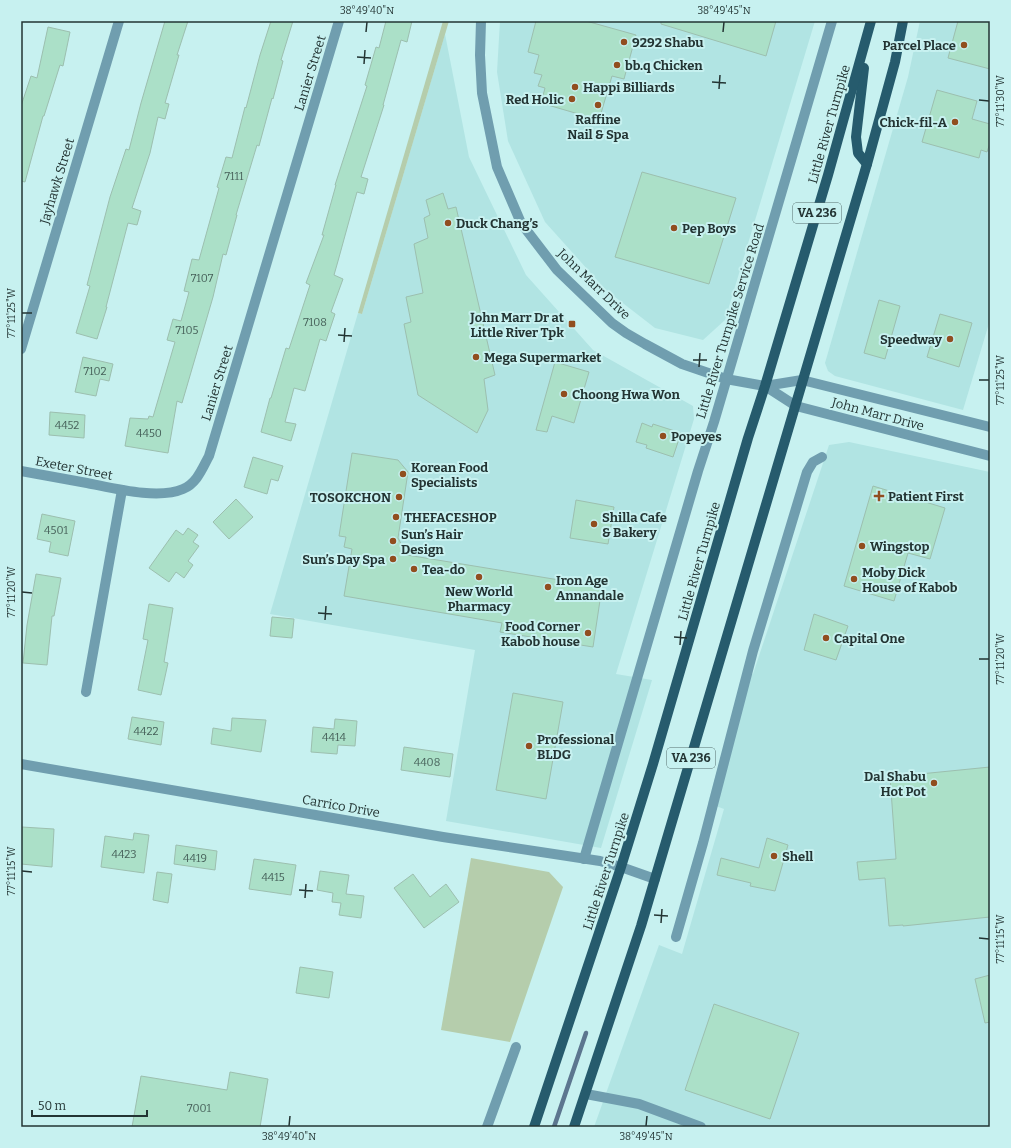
<svg xmlns="http://www.w3.org/2000/svg" width="1011" height="1148" font-family="Bitter,serif">
  <style>
    .built { fill: #b1e4e3 }
    .green { fill: #b5cdac }
    .lines { fill: none; stroke-linecap: round; stroke-linejoin: round }
    .stream { stroke: #5c768f; stroke-width: 4.5 }
    .building { fill: #abe0c8; stroke: #9cbfaf }
    .minor { stroke: #709eaf; stroke-width: 10 }
    .major { stroke: #265b6d; stroke-width: 10 }
    .ticks { fill: none; stroke: #233433; stroke-width: 1.5 }
    .poi-dot { fill: #914e1f; stroke: #c7f1f0; stroke-width: 1.5 }
    .labels { text-anchor: middle; dominant-baseline: central; stroke-width: 4; stroke-linejoin: round; paint-order: stroke }
    .number-label { font-size: 11px; fill: #455f58 }
    .shield { fill: #c7f1f0; stroke: #546d6c; stroke-width: 1 }
    .shield-label { font-size: 12px; font-weight: bold; fill: #233433 }
    .poi-label { font-size: 13px; font-weight: bold; fill: #233433; stroke: #c7f1f0; text-anchor: start }
    .street-label { font-size: 13px; fill: #233433; stroke: #c7f1f0 }
    .neatline { fill: none; stroke: #233433; stroke-width: 1.5 }
    .ticks-label { font-size: 10px; text-anchor: middle; fill: #233433 }
  </style>
  <rect width="100%" height="100%" fill="#c7f1f0"/>
  <g class="built">
    <path d="M500 21H815L725 320 703 340 655 328 606 290 545 222 508 141 497 72Z"/>
    <path d="M920 21H990V320L963 410 835 376 828 371 825 363 908 77Z"/>
    <path d="M445 34 469 157 526 275 593 350 693 406 694 419 616 674 652 680 601 848 446 821 475 650 270 614 358 313 362 314Z"/>
    <path d="M849 442 990 472V1127H594L659 945 682 954 724 809 708 803 745 671 753 674 829 445Z"/>
  </g>
  <g class="green">
    <path d="M443 21H449L362 314 358 313Z"/>
    <path d="M471 858 549 872 563 887 510 1042 441 1030Z"/>
  </g>
  <g class="lines">
    <path class="stream" d="M554 1127 586 1033"/>
  </g>
  <g class="building">
    <path d="M165 21H188L177 55H179L165 103 169 104 165 119 158 117 150 153 132 208 141 211 137 225 128 223 106 307H107L97 339 76 333 90 286 87 285 110 197 126 149 129 150 141 103Z"/>
    <path d="M271 21H293L281 60 283 61 273 99 272 98 259 146 257 145 236 215H237L226 255 223 254 213 297 182 403 177 401 168 453 125 446 130 418 148 419 149 416 153 417 175 342 167 340 173 319 181 321 189 292 184 291 192 259 199 260 219 188 217 187 226 157 232 158 245 107 246 108 260 55Z"/>
    <path d="M386 21H412L407 42 401 40 383 105H384L361 177 368 179 364 194 357 192 338 261 334 275 343 279 331 312 335 314 326 341 320 339 305 391 294 388 285 422 296 424 291 441 261 432 270 398H271L286 348 289 349 310 285 306 283 324 235H322L336 185H335L367 86 365 85 376 47 379 48Z"/>
    <path d="M536 21H586L636 35 624 79 612 76 599 120 541 103 545 88 538 86 542 75 534 73 539 55 528 52Z"/>
    <path d="M661 21H776L766 56 661 24Z"/>
    <path d="M958 21H990V69L948 58Z"/>
    <path d="M48 27 70 32 63 66 60 65 44 116H43L25 182 21 181V106L31 76 37 78Z"/>
    <path d="M937 90 977 101 972 119 990 124V143L987 152 981 150 979 158 922 142Z"/>
    <path d="M642 172 736 198 709 284 615 257Z"/>
    <path d="M443 193 448 209 456 207 495 375 484 379 488 410 477 433 418 395 404 324 411 322 406 297 423 293 414 244 428 238 424 218 430 215 426 200Z"/>
    <path d="M879 300 900 306 885 359 864 353Z"/>
    <path d="M940 314 972 323 959 367 927 357Z"/>
    <path d="M83 357 113 364 109 381 100 379 96 396 75 392Z"/>
    <path d="M555 362 589 372 574 423 552 416 547 432 536 430Z"/>
    <path d="M50 412 85 415 84 438 49 435Z"/>
    <path d="M642 423 652 427 653 424 681 433 673 457 646 448 647 445 636 442Z"/>
    <path d="M352 453 398 460 408 472 398 538 407 555 602 587 593 647 500 632 502 623 344 596 352 549 344 547 346 537 339 536Z"/>
    <path d="M253 457 283 466 278 481 271 479 267 494 244 487Z"/>
    <path d="M873 486 945 508 930 559 908 553 894 601 844 586Z"/>
    <path d="M236 499 253 517 229 539 213 522Z"/>
    <path d="M576 500 614 507 608 544 570 538Z"/>
    <path d="M42 514 75 521 68 556 49 552 51 542 37 539Z"/>
    <path d="M188 528 198 535 193 542 199 546 188 561 193 565 184 578 176 572 169 582 149 568 176 530 183 535Z"/>
    <path d="M36 574 61 578 54 616H52L47 665 23 663 27 625Z"/>
    <path d="M149 604 173 608 164 662 168 663 161 695 138 690 148 640 143 639Z"/>
    <path d="M814 614 848 626 836 660 804 650Z"/>
    <path d="M272 617 294 619 292 638 270 636Z"/>
    <path d="M513 693 563 702 546 799 496 790Z"/>
    <path d="M132 717 164 722 161 745 128 739Z"/>
    <path d="M232 718 266 720 261 752 211 744 213 728 231 731Z"/>
    <path d="M335 719 357 721 355 746 338 745 337 754 311 752 313 727 334 729Z"/>
    <path d="M404 747 453 754 450 777 401 770Z"/>
    <path d="M990 767V917L903 926V925L889 926 885 878 859 880 857 862 896 859 890 777Z"/>
    <path d="M22 827 54 829 52 867 21 864Z"/>
    <path d="M134 833 149 835 144 873 101 867 105 836 133 840Z"/>
    <path d="M767 838 788 845 775 891 750 886 751 883 717 875 721 858 759 868Z"/>
    <path d="M176 845 217 851 215 870 174 864Z"/>
    <path d="M254 859 296 865 291 895 249 889Z"/>
    <path d="M320 871 349 875 346 894 364 896 361 918 339 915 341 903 332 902 333 893 317 890Z"/>
    <path d="M157 872 172 874 168 903 153 900Z"/>
    <path d="M413 874 430 897 446 884 459 902 424 928 394 888Z"/>
    <path d="M300 967 333 972 329 998 296 993Z"/>
    <path d="M990 975V1022L985 1023 975 979Z"/>
    <path d="M714 1004 799 1033 770 1119 685 1090Z"/>
    <path d="M230 1072 268 1079 260 1127H132L141 1076 227 1090Z"/>
  </g>
  <g class="lines">
    <g class="minor">
      <path d="M481 21 480 55 482 93 497 167 521 223 557 270 612 323 626 333 645 344 682 364 726 379 765 386 802 380 990 427"/>
      <path d="M21 349 119 21"/>
      <path d="M765 386 796 406 990 456"/>
      <path d="M21 471C43 475 65 479 87 483 113 488 158 500 183 489 197 483 202 469 209 456L339 21"/>
      <path d="M86 692 122 490"/>
      <path d="M21 764 443 837 600 861 621 867 655 879"/>
      <path d="M584 859 698 471 714 422 832 21"/>
      <path d="M676 937 703 843 753 651 807 472 813 462 822 457"/>
      <path d="M586 1094 639 1104 701 1127"/>
      <path d="M487 1127 516 1047"/>
    </g>
    <g class="major">
      <path d="M864 68 856 137 858 153 867 164"/>
      <path d="M534 1127 621 867 653 764 748 438 765 386 828 175 871 21"/>
      <path d="M574 1127 641 926 867 164 895 62 903 21"/>
    </g>
  </g>
  <path class="ticks" d="M366 32 367 22M723 32 724 22M357 57 371 58M364 64 365 50M712 82 726 83M719 89 720 75M979 100 989 101M22 313H32M338 335 352 336M344 342 345 328M693 360H707M699 367 700 353M979 380H989M22 592 32 593M318 613 332 614M325 620 326 606M674 637 687 638M680 645 681 631M979 659H989M22 871 32 872M299 890 313 891M305 898 306 884M654 915 668 916M661 923 662 909M979 938 989 939M289 1126 290 1116M646 1126 647 1116"/>
  <g class="poi-dot">
    <circle cx="624" cy="42" r="4"/>
    <circle cx="964" cy="45" r="4"/>
    <circle cx="617" cy="65" r="4"/>
    <circle cx="575" cy="87" r="4"/>
    <circle cx="572" cy="99" r="4"/>
    <circle cx="598" cy="105" r="4"/>
    <circle cx="955" cy="122" r="4"/>
    <circle cx="448" cy="223" r="4"/>
    <circle cx="674" cy="228" r="4"/>
    <rect x="568" y="320" width="8" height="8" rx="2"/>
    <circle cx="950" cy="339" r="4"/>
    <circle cx="476" cy="357" r="4"/>
    <circle cx="564" cy="394" r="4"/>
    <circle cx="663" cy="436" r="4"/>
    <circle cx="403" cy="474" r="4"/>
    <path d="M877 490h4v4h4v4h-4v4h-4v-4h-4v-4h4z"/>
    <circle cx="399" cy="497" r="4"/>
    <circle cx="396" cy="517" r="4"/>
    <circle cx="594" cy="524" r="4"/>
    <circle cx="393" cy="541" r="4"/>
    <circle cx="862" cy="546" r="4"/>
    <circle cx="393" cy="559" r="4"/>
    <circle cx="414" cy="569" r="4"/>
    <circle cx="479" cy="577" r="4"/>
    <circle cx="854" cy="579" r="4"/>
    <circle cx="548" cy="587" r="4"/>
    <circle cx="588" cy="633" r="4"/>
    <circle cx="826" cy="638" r="4"/>
    <circle cx="529" cy="746" r="4"/>
    <circle cx="934" cy="783" r="4"/>
    <circle cx="774" cy="856" r="4"/>
  </g>
  <g class="labels">
    <g class="number-label">
      <text x="234" y="176">7111</text>
      <text x="202" y="278">7107</text>
      <text x="315" y="322">7108</text>
      <text x="187" y="330">7105</text>
      <text x="95" y="371">7102</text>
      <text x="67" y="425">4452</text>
      <text x="149" y="433">4450</text>
      <text x="56" y="530">4501</text>
      <text x="146" y="731">4422</text>
      <text x="334" y="737">4414</text>
      <text x="427" y="762">4408</text>
      <text x="124" y="854">4423</text>
      <text x="195" y="858">4419</text>
      <text x="273" y="877">4415</text>
      <text x="199" y="1108">7001</text>
    </g>
    <g class="shield">
      <rect x="793" y="203" width="48" height="20" rx="3"/>
      <rect x="667" y="748" width="48" height="20" rx="3"/>
    </g>
    <g class="shield-label">
      <text x="817" y="213">VA 236</text>
      <text x="691" y="758">VA 236</text>
    </g>
    <g class="poi-label">
      <text x="632" y="42">9292 Shabu</text>
      <text x="956" y="45" text-anchor="end">Parcel Place</text>
      <text x="625" y="65">bb.q Chicken</text>
      <text x="583" y="87">Happi Billiards</text>
      <text x="564" y="99" text-anchor="end">Red Holic</text>
      <text x="598" y="119" text-anchor="middle">Raffine<tspan x="598" dy="15">Nail &amp; Spa</tspan></text>
      <text x="947" y="122" text-anchor="end">Chick-fil-A</text>
      <text x="456" y="223">Duck Chang’s</text>
      <text x="682" y="228">Pep Boys</text>
      <text x="564" y="317" text-anchor="end">John Marr Dr at<tspan x="564" dy="15">Little River Tpk</tspan></text>
      <text x="942" y="339" text-anchor="end">Speedway</text>
      <text x="484" y="357">Mega Supermarket</text>
      <text x="572" y="394">Choong Hwa Won</text>
      <text x="671" y="436">Popeyes</text>
      <text x="411" y="467">Korean Food<tspan x="411" dy="15">Specialists</tspan></text>
      <text x="888" y="496">Patient First</text>
      <text x="391" y="497" text-anchor="end">TOSOKCHON</text>
      <text x="404" y="517">THEFACESHOP</text>
      <text x="602" y="517">Shilla Cafe<tspan x="602" dy="15">&amp; Bakery</tspan></text>
      <text x="401" y="534">Sun’s Hair<tspan x="401" dy="15">Design</tspan></text>
      <text x="870" y="546">Wingstop</text>
      <text x="385" y="559" text-anchor="end">Sun’s Day Spa</text>
      <text x="422" y="569">Tea-do</text>
      <text x="862" y="572">Moby Dick<tspan x="862" dy="15">House of Kabob</tspan></text>
      <text x="556" y="580">Iron Age<tspan x="556" dy="15">Annandale</tspan></text>
      <text x="479" y="591" text-anchor="middle">New World<tspan x="479" dy="15">Pharmacy</tspan></text>
      <text x="580" y="626" text-anchor="end">Food Corner<tspan x="580" dy="15">Kabob house</tspan></text>
      <text x="834" y="638">Capital One</text>
      <text x="537" y="739">Professional<tspan x="537" dy="15">BLDG</tspan></text>
      <text x="926" y="776" text-anchor="end">Dal Shabu<tspan x="926" dy="15">Hot Pot</tspan></text>
      <text x="782" y="856">Shell</text>
    </g>
    <g class="street-label">
      <text transform="translate(310 73) rotate(-73)">Lanier Street</text>
      <text transform="translate(829 124) rotate(-74)">Little River Turnpike</text>
      <text transform="translate(57 181) rotate(-73)">Jayhawk Street</text>
      <text transform="translate(594 284) rotate(44)">John Marr Drive</text>
      <text transform="translate(730 321) rotate(-73)">Little River Turnpike Service Road</text>
      <text transform="translate(217 383) rotate(-73)">Lanier Street</text>
      <text transform="translate(878 414) rotate(15)">John Marr Drive</text>
      <text transform="translate(74 468) rotate(11)">Exeter Street</text>
      <text transform="translate(699 561) rotate(-74)">Little River Turnpike</text>
      <text transform="translate(341 806) rotate(10)">Carrico Drive</text>
      <text transform="translate(606 871) rotate(-72)">Little River Turnpike</text>
    </g>
  </g>
  <rect width="1011" height="1148" fill="none" stroke="#c7f1f0" stroke-width="44"/>
  <path d="M32 1110v6h115v-6" fill="none" stroke="#233433" stroke-width="2"/>
  <text x="38" y="1110" font-size="12" fill="#233433" stroke="#c7f1f0" stroke-width="3" paint-order="stroke">50 m</text>
  <rect x="22" y="22" width="967" height="1104" class="neatline"/>
  <g class="ticks-label">
    <text x="367" y="14">38°49'40"N</text>
    <text x="724" y="14">38°49'45"N</text>
    <text transform="translate(1000 101) rotate(-90)" y="4">77°11'30"W</text>
    <text transform="translate(11 313) rotate(-90)" y="4">77°11'25"W</text>
    <text transform="translate(1000 380) rotate(-90)" y="4">77°11'25"W</text>
    <text transform="translate(11 592) rotate(-90)" y="4">77°11'20"W</text>
    <text transform="translate(1000 659) rotate(-90)" y="4">77°11'20"W</text>
    <text transform="translate(11 871) rotate(-90)" y="4">77°11'15"W</text>
    <text transform="translate(1000 939) rotate(-90)" y="4">77°11'15"W</text>
    <text x="289" y="1140">38°49'40"N</text>
    <text x="646" y="1140">38°49'45"N</text>
  </g>
</svg>
